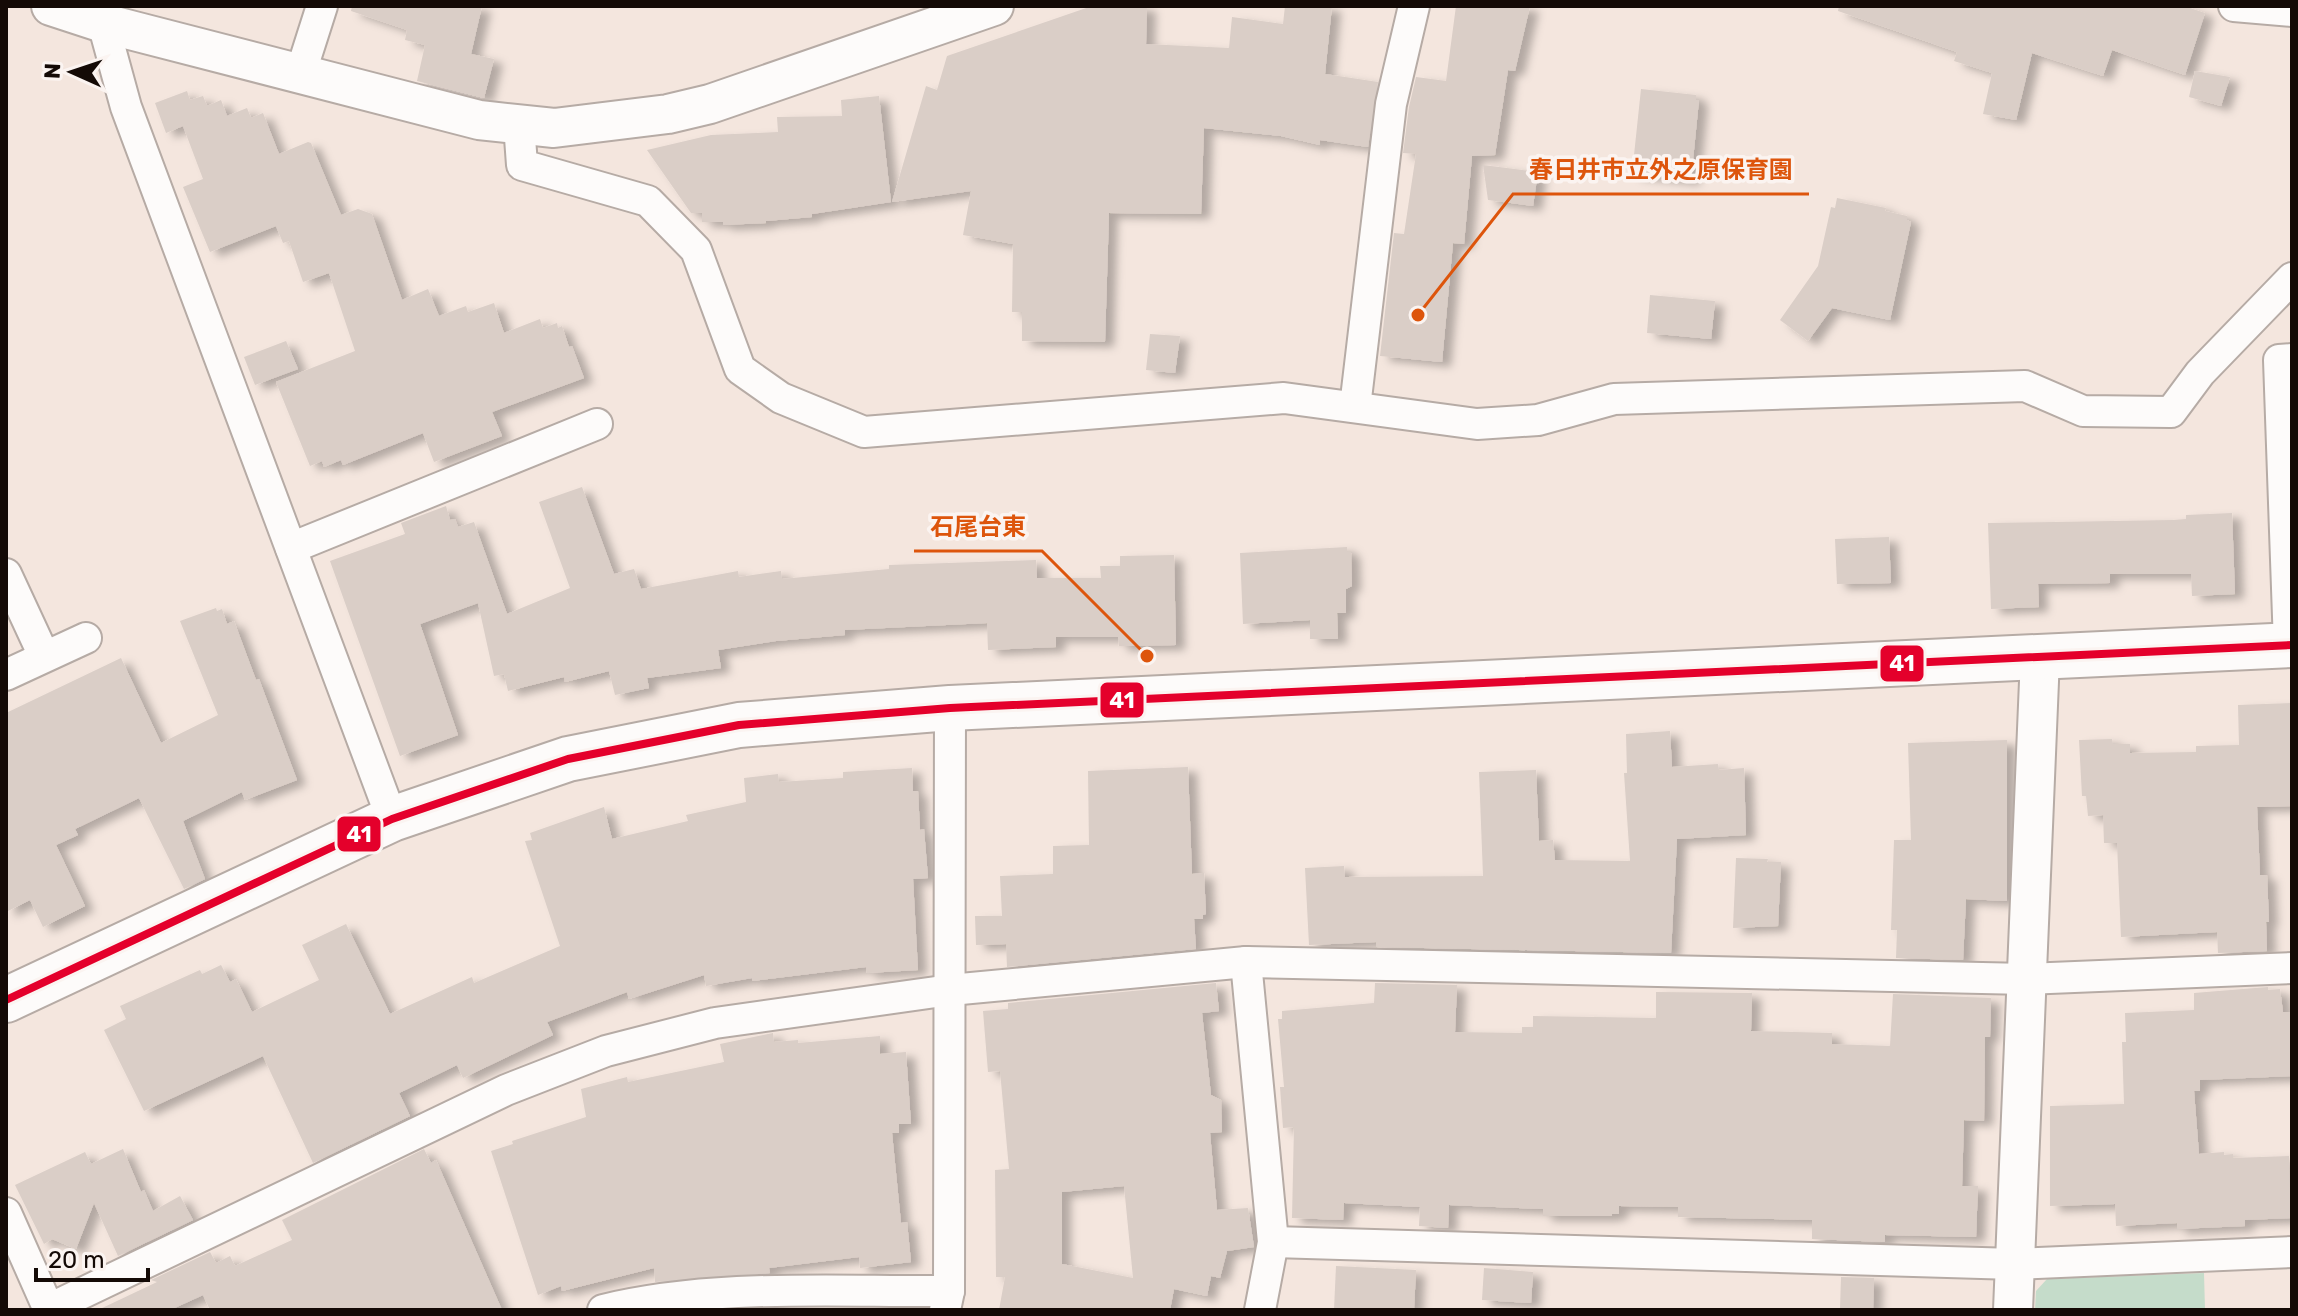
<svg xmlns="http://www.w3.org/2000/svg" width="2298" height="1316" font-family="Rubik,'Noto Sans JP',sans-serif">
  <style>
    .green { fill: #c5dcca }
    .building { fill: #dacec7; fill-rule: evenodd; filter: url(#shadow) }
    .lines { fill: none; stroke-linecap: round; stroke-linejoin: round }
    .minor-casing { stroke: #b6aba5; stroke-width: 34 }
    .tertiary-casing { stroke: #b6aba5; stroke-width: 42 }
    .primary-casing { stroke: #b6aba5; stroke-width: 48 }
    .minor { stroke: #fdfbfa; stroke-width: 30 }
    .tertiary { stroke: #fdfbfa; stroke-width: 38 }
    .primary { stroke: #fdfbfa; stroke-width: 44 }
    .bus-1-casing { stroke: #fbf4f1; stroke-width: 14 }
    .bus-1 { stroke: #e4002b; stroke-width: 8 }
    .leader { fill: none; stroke: #dd550c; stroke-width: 3 }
    .callout-dot { fill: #dd550c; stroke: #fbf4f1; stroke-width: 3 }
    .callout-label { font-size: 24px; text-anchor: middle; font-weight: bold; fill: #dd550c; stroke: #fbf4f1; stroke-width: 7; stroke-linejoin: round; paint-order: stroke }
    .line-badge { stroke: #fbf4f1; stroke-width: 3 }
    .badge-label { font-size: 22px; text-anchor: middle; font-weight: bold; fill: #fff }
  </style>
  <defs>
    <filter id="shadow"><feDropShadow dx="9" dy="5" stdDeviation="4" flood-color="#0004"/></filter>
  </defs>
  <rect width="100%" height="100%" fill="#f4e6de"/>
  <path class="green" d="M2204 1273 2205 1310H2035L2036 1291 2047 1279Z"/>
  <g class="building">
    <path d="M352 6H482L471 54 494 59 484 98 417 81 425 45 405 40 407 30 351 11Z"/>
    <path d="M1092 6H1147L1146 44 1229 48 1232 17 1283 24 1285 6H1332L1325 74 1378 82 1368 147 1320 140V145L1281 136 1204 128 1201 214 1109 213 1105 342 1022 341V312H1012L1013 244 963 235 971 191 892 202 926 86 937 90 947 56Z"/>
    <path d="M1456 6H1530L1515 71 1508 70 1495 155 1472 156 1464 244 1453 243 1442 362 1380 356 1394 233 1404 234 1416 154 1403 153 1409 107 1416 77 1446 81Z"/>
    <path d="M1839 6H2184L2205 13 2185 75 2112 50 2103 76 2032 53 2016 120 1983 114 1992 73 1954 61 1957 52 1838 11Z"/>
    <path d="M2195 71 2230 77 2221 106 2189 97Z"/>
    <path d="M1641 89 1696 95V100H1699L1691 180 1632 174Z"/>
    <path d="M187 91 190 100 203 96 207 106 221 100 227 116 247 108 251 118 263 113 279 154 308 142 311 143 341 215 358 209 372 214 402 300 428 289 439 316 466 306 468 312 494 303 504 333 540 319 543 328 557 323 558 328 562 326 569 347 572 346 584 378 492 412 502 436 434 462 423 433 343 465 341 460 324 467 322 461 310 466 276 382 355 351 329 273 303 282 289 241 283 243 276 226 210 252 183 187 203 179 183 126 166 133 155 103Z"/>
    <path d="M879 96 891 202 812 214V217L766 221V223L723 225V222H702V213H691L647 150 711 135 778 132 777 117 842 116 841 100Z"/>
    <path d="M1483 165 1538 172 1533 206 1488 200Z"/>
    <path d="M1837 198 1886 208 1885 211 1907 216V220L1911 222 1890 320 1832 308 1808 341 1780 320 1818 266 1831 207 1835 208Z"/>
    <path d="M1650 295 1715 301 1711 339 1647 333Z"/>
    <path d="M1150 334 1180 336 1175 373 1146 370Z"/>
    <path d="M286 341 298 369 255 385 244 357Z"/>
    <path d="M582 487 614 574 634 569 641 589 738 571 739 577 781 571 782 579 889 569V565L1036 560 1037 578H1101L1100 566H1120V556L1174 555 1176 645 1119 646 1118 637H1056V647L988 650 987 623 845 630V635L776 641 718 650 721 668 647 678 649 688 615 695 609 671 565 682 564 677 508 691 504 674 494 676 478 603 420 624 458 735 400 756 330 561 405 534 401 523 446 506 450 520 455 519 458 527 474 522 507 614 570 588 539 502Z"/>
    <path d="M2232 513 2235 594 2192 596 2191 574H2110V583L2038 584 2039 607 1991 609 1988 523 2173 520 2186 519V515Z"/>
    <path d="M1889 537 1891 583 1837 584 1835 539Z"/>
    <path d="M1347 547V552H1351L1352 586 1346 589V613H1337L1338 639H1310V620L1243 624 1240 553Z"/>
    <path d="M216 608 217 611 222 609 227 624 234 621 256 680 259 679 297 780 245 800 242 792 183 821 205 879 184 889 139 798 75 829 78 835 56 845 85 906 43 927 30 900 6 912V713L121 658 161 743 218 715 180 621Z"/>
    <path d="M2292 703V806L2257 807 2260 875H2267L2269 922H2266L2267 951 2218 953 2217 932 2121 937 2117 843H2104L2103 815 2088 816 2086 796H2082L2079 740 2112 739 2113 744H2130V753L2196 752V746L2239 745 2238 705Z"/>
    <path d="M1670 731 1672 767 1718 764 1719 770 1744 768 1746 835 1677 839 1671 953 1376 947V942L1309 945 1305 868 1344 866 1345 877 1483 876 1479 772 1536 770 1539 841 1553 840 1555 860 1630 861 1624 773H1627L1626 734Z"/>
    <path d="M2007 740V901L1966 899 1963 960 1896 958 1897 930H1891L1894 840H1911L1908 743Z"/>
    <path d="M1188 767 1192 874 1204 873 1206 914 1203 915V919H1194L1196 949 1007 967 1006 944 976 945 975 916H1002L1000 876 1053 874V846L1089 845 1088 771Z"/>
    <path d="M912 768 913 791H918L920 830 924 829 928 878 913 879 918 970 867 973 866 967 752 981V978L706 986 704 975 629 999 627 992 547 1022 553 1035 463 1078 457 1065 399 1093 410 1116 313 1163 263 1056 144 1111 104 1030 126 1019 120 1006 200 970 202 974 221 965 230 982 236 979 252 1012 319 980 302 945 346 924 390 1014 472 977 474 983 560 946 525 841 532 840 530 833 604 807 612 839 688 821 686 815 746 802 744 778 778 774 779 782 843 778V772Z"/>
    <path d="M1736 858 1768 859 1767 862H1781L1778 926 1733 928Z"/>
    <path d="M1216 983 1219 1011 1202 1013 1211 1095 1221 1100 1222 1132 1210 1133 1217 1210 1248 1208 1254 1247 1227 1251 1220 1278 1211 1276 1207 1296 1174 1289 1170 1310H999L1005 1277H996L995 1170 1009 1169 1000 1071 988 1072 983 1011 1008 1009V1003ZM1124 1186 1133 1278 1062 1264V1192Z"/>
    <path d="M1375 983 1457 985 1455 1032 1522 1033V1027H1533V1016L1656 1018V992L1752 993 1751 1031 1832 1033V1044L1890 1046 1893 994 1991 998 1990 1037H1985L1984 1121 1964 1120 1962 1186H1978L1976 1237 1885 1235V1242L1812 1239V1220L1678 1217V1207L1619 1206V1214H1612V1216H1543V1209L1449 1205 1448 1228 1419 1226 1420 1207 1344 1203 1343 1220 1292 1218 1294 1127 1283 1128 1280 1087H1284L1278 1019H1282V1011L1374 1003Z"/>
    <path d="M2268 987V990L2280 989 2283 1012H2292V1076L2200 1080V1091H2194L2199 1154 2224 1152V1155L2233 1154V1158L2289 1156 2291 1218 2245 1220V1226L2177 1229V1223L2116 1226 2115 1204 2050 1206V1106L2124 1104 2122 1042H2126L2125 1013 2194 1010V993Z"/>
    <path d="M773 1033 774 1042 798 1040V1043L880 1036V1054L906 1052 911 1124H899V1133H892L901 1223 907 1222 911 1262 860 1268 859 1257 769 1268 770 1273 655 1282 654 1268 562 1291 561 1286 538 1295 491 1151 513 1144 512 1141 586 1117 581 1089 627 1077 628 1082 724 1062 720 1044Z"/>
    <path d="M123 1149 141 1192 144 1190 153 1211 180 1196 193 1220 118 1256 94 1203 76 1249 52 1239 44 1244 15 1185 85 1152 91 1164Z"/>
    <path d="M424 1149 431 1163 436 1160 502 1310H210L203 1295 170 1310H98L157 1282 151 1280 210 1252 216 1263 230 1256 235 1266 292 1240 282 1220Z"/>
    <path d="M1336 1266 1416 1270 1414 1310H1334Z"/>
    <path d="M1484 1268 1533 1272 1531 1303 1482 1300Z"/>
    <path d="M1841 1277 1874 1278 1873 1310H1840Z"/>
  </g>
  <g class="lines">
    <defs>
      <g id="minor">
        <path d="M2234 6 2292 11"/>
        <path d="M103 23 126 107 392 819"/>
        <path d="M300 75 322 6"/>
        <path d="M519 124 522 165 648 201 696 250 740 369 781 398 864 432 1284 398 1477 424 1538 420 1614 399 2025 386 2083 411 2171 412 2200 373 2292 278"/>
        <path d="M1355 407 1391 104 1414 6"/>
        <path d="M291 548 597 424"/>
        <path d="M6 574 44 656"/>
        <path d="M2289 645 2279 360 2292 359"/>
        <path d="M6 675 86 638"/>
        <path d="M1246 962 1273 1242 1260 1310"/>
        <path d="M6 1213 49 1310"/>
        <path d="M1273 1242 2015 1264 2292 1252"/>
        <path d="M47 1310 506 1090 606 1051 715 1023 950 990 1246 962 2027 979 2292 968"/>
        <path d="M603 1310C715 1283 835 1292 949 1291"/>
        <path d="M945 1310 949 1291 950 708"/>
      </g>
      <g id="tertiary">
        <path d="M51 6 103 23 479 120 554 128 668 114 710 104 994 6"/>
        <path d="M2013 1310 2040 657"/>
      </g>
      <path id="primary" d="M6 1000 392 819 568 759 739 725 950 708 2292 645"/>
    </defs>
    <use href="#minor" class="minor-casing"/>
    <use href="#tertiary" class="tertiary-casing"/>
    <use href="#primary" class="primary-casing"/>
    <use href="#minor" class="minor"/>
    <use href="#tertiary" class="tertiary"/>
    <use href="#primary" class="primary"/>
    <defs>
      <path id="bus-1" d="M6 1000 392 819 568 759 739 725 950 708 2292 645"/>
    </defs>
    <use href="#bus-1" class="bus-1-casing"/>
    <use href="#bus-1" class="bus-1"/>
  </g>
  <path class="leader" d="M1418 315L1513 194H1809M1147 656L1042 551H914"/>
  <g class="callout-dot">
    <circle cx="1418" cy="315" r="8"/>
    <circle cx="1147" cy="656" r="8"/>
  </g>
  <g class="callout-label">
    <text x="1661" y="178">春日井市立外之原保育園</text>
    <text x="978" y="535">石尾台東</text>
  </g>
  <g class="line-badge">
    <rect x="1879" y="644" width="46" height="39" rx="8" fill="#e4002b"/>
    <rect x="1099" y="681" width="46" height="38" rx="8" fill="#e4002b"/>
    <rect x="336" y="815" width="46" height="38" rx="8" fill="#e4002b"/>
  </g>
  <g class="badge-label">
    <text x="1902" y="671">41</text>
    <text x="1122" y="708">41</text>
    <text x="359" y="842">41</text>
  </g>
  <rect width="2298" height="1316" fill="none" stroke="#140a06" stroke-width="16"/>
  <g transform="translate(72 72) rotate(273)" stroke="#fbf4f1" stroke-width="6" paint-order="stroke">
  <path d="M0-6L14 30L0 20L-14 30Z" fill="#140a06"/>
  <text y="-12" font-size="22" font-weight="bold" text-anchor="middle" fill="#140a06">N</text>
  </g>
  <path d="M36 1268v12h112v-12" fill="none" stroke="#140a06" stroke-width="4"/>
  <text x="48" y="1268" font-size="24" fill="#140a06" stroke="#fbf4f1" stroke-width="6" paint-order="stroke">20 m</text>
</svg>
